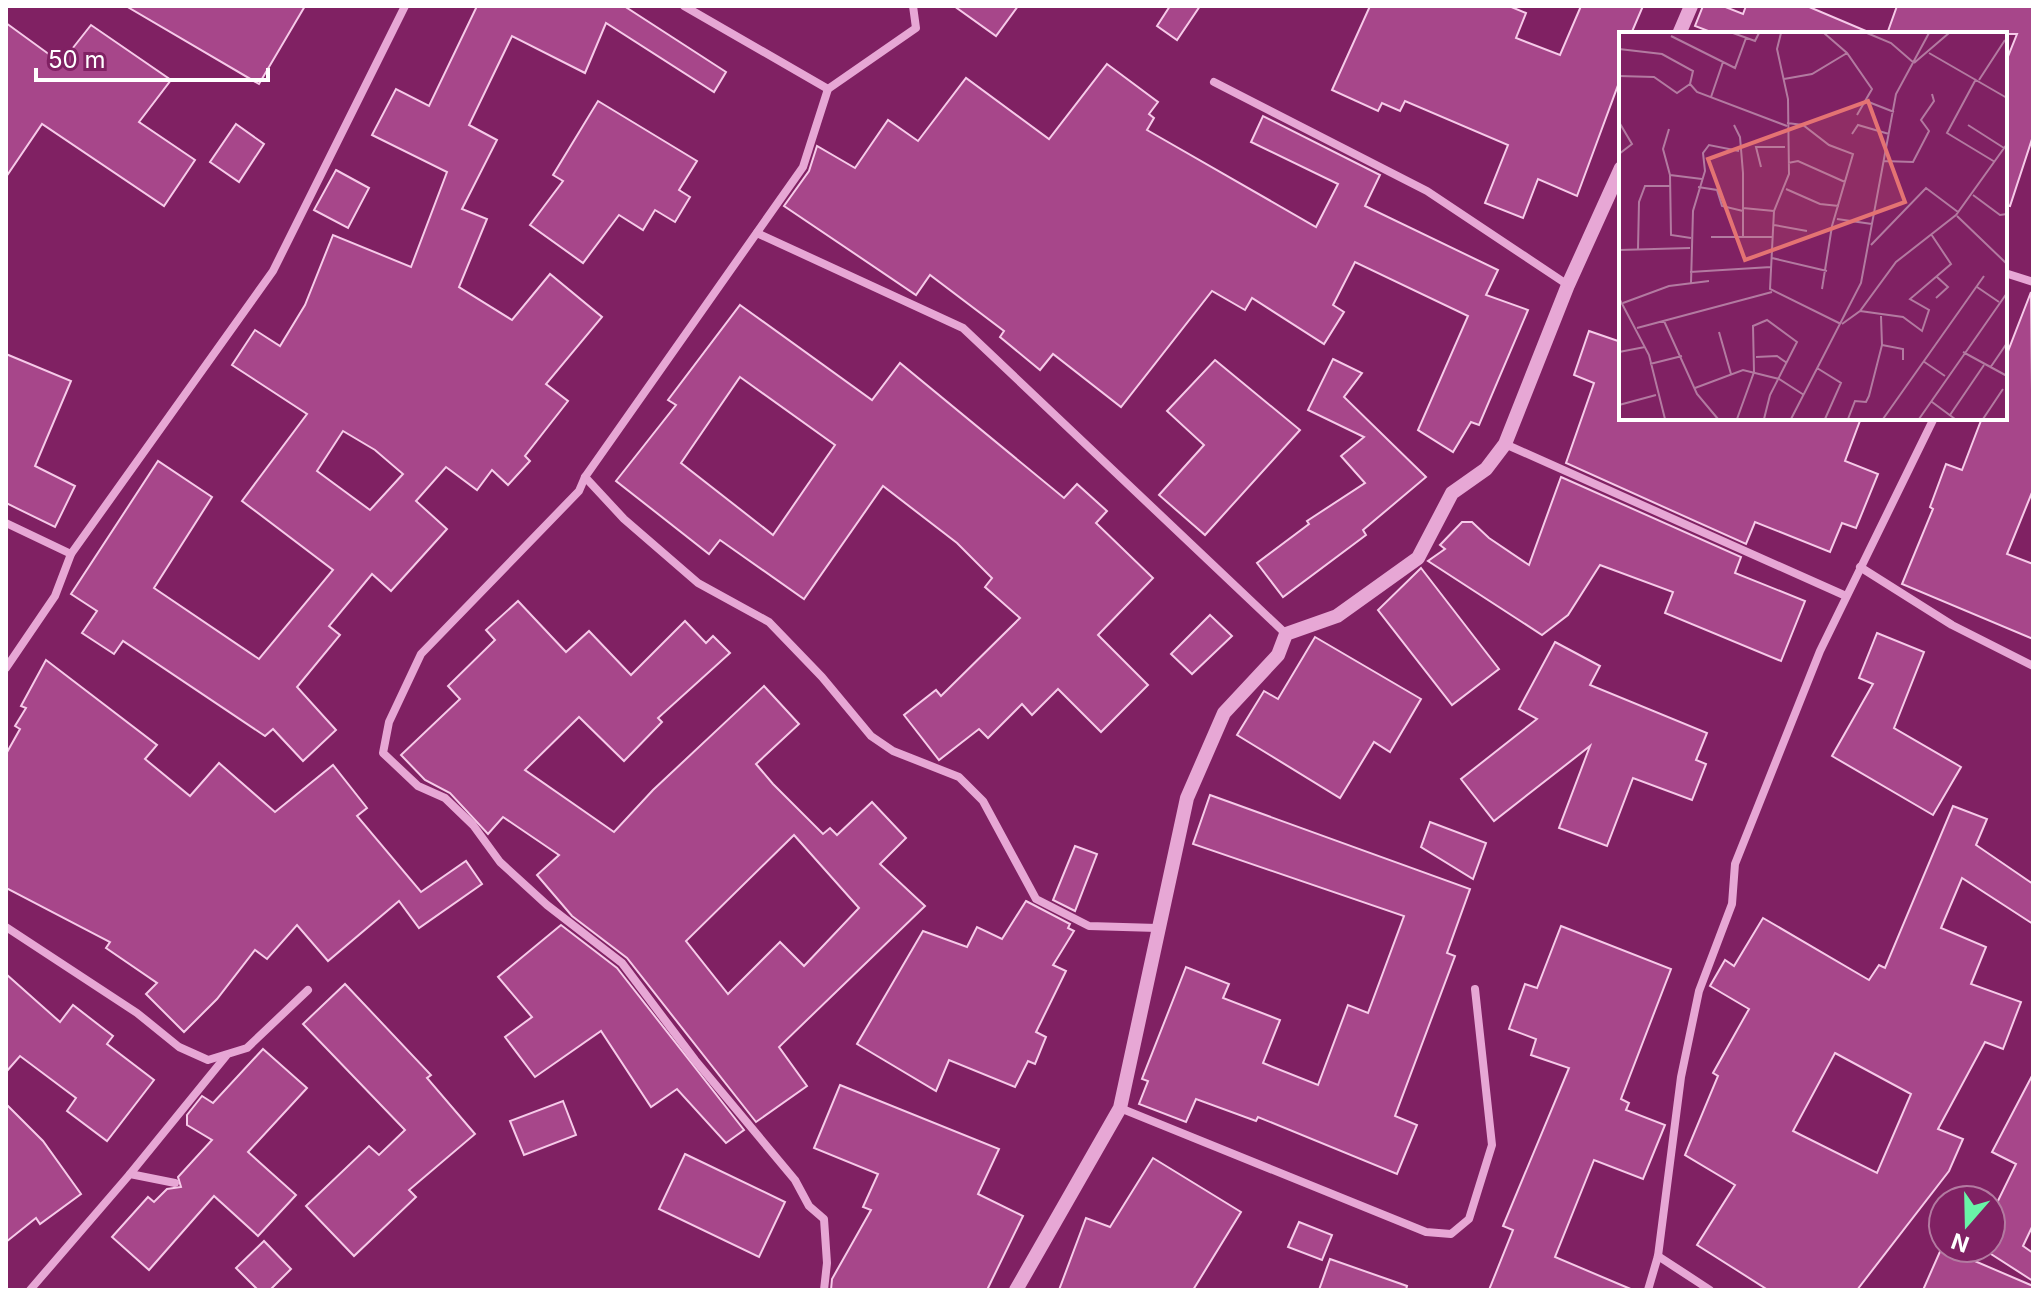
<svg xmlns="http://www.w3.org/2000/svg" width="2039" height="1296" font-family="Inter,sans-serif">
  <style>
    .building { fill: #a7468a; stroke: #f6cae9; stroke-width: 2; fill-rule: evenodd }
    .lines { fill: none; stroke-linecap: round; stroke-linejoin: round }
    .minor { stroke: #e7a7d5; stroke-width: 8 }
    .tertiary { stroke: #e7a7d5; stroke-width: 14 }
    .inset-road { fill: none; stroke: #b37aa1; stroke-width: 2 }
    .view { fill: #e47373; fill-opacity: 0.15; stroke: #e47373; stroke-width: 4 }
    .inset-edge { fill: none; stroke: #fff; stroke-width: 4 }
  </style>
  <rect width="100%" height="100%" fill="#802163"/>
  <g class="building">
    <path d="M126 6H305L259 84Z"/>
    <path d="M477 6H624L726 72 714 92 606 23 585 73 512 36 469 125 497 140 462 209 487 219 459 287 512 320 550 274 602 317 546 384 568 401 525 456 530 461 508 485 492 470 477 490 446 467 416 501 447 529 391 591 372 574 329 626 340 635 297 687 336 730 303 761 273 729 265 736 123 641 114 654 82 633 97 611 71 594 158 461 212 497 154 588 259 659 333 570 242 501 307 414 232 365 255 330 280 346 305 305 333 235 411 267 447 172 372 135 396 89 429 106ZM343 431 375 450 403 474 370 510 317 471Z"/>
    <path d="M954 6H1018L996 36Z"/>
    <path d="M1170 6H1200L1177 40 1157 26Z"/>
    <path d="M1370 6H1509L1526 13 1516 38 1560 55 1581 6H1643L1631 34H1621V77L1577 196 1538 179 1523 218 1485 203 1508 145 1405 101 1400 111 1382 103 1378 111 1332 90Z"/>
    <path d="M1703 6H1723L1743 14 1746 6H1807L1873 34H1716L1695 26Z"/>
    <path d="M1897 6H2033V136L2010 206 2005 205V64L2017 34H1887Z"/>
    <path d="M6 23 61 63 91 25 171 80 139 122 195 160 164 206 42 124 6 177Z"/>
    <path d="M1107 64 1158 102 1149 114 1154 118 1147 130 1316 227 1338 184 1251 142 1263 116 1380 175 1365 206 1498 270 1486 295 1528 310 1479 425 1471 422 1453 452 1418 430 1468 316 1355 262 1333 305 1344 312 1324 344 1252 298 1245 310 1212 291 1121 407 1053 354 1040 370 1000 337 1004 331 930 275 916 295 784 206 809 171 817 146 855 168 888 120 918 141 966 78 1049 139Z"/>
    <path d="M598 101 697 161 679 190 690 197 675 222 655 210 643 230 619 215 583 263 530 225 563 181 553 175Z"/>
    <path d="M236 124 264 144 239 182 210 162Z"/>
    <path d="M336 170 369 188 348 228 314 210Z"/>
    <path d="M2031 292 2033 490 2007 554 2033 564V639L1902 584 1933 509 1930 507 1946 464 1962 470 1982 418H2005V359Z"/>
    <path d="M740 305 872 400 900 363 1064 498 1077 484 1107 511 1096 523 1153 578 1098 635 1148 685 1101 732 1058 689 1032 715 1022 704 988 738 979 729 939 760 904 715 936 690 941 696 1020 618 985 587 992 578 957 543 883 486 804 599 720 540 709 554 616 481 676 405 668 400ZM740 377 835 445 773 535 681 463Z"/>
    <path d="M1589 331 1621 342V418H1861L1845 461 1878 474 1856 528 1842 523 1830 552 1755 522 1746 544 1566 463 1594 383 1574 375Z"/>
    <path d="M6 354 71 381 35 466 75 486 55 527 6 503Z"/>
    <path d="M1333 359 1362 373 1344 397 1426 477 1363 530 1366 535 1283 597 1257 563 1309 524 1307 521 1365 483 1341 456 1364 437 1308 410Z"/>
    <path d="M1215 360 1300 430 1205 535 1159 495 1204 445 1167 411Z"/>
    <path d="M1561 477 1741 557 1735 573 1805 601 1781 661 1665 613 1673 592 1600 565 1568 615 1542 635 1428 561 1445 549 1440 545 1462 522H1472L1489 538 1529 565Z"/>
    <path d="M1421 568 1499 669 1452 705 1378 610Z"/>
    <path d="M518 601 566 652 589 631 631 675 685 621 706 643 713 636 730 653 658 718 662 722 624 761 579 717 525 770 614 832 653 790 764 686 799 724 756 764 773 784 823 834 830 828 837 835 872 802 906 838 880 864 925 906 779 1047 807 1086 756 1122 627 958 572 916 537 875 559 855 503 817 488 834 450 793 425 780 401 755 460 699 448 686 495 640 486 630ZM794 835 859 908 804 966 780 942 728 994 686 941Z"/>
    <path d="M1210 615 1232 636 1192 674 1171 654Z"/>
    <path d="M1877 633 1924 652 1894 728 1961 767 1933 815 1832 756 1873 684 1859 678Z"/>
    <path d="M1315 637 1421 699 1390 752 1374 742 1340 798 1237 735 1264 691 1278 699Z"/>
    <path d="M1555 642 1600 666 1590 685 1707 733 1696 760 1706 764 1692 800 1633 778 1607 846 1559 828 1590 746 1494 821 1461 779 1537 719 1519 709Z"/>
    <path d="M46 660 157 745 145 759 190 796 219 763 275 812 333 765 367 808 357 816 421 892 466 861 482 884 419 928 399 901 328 961 297 925 267 959 255 950 217 999 184 1032 146 994 157 983 106 948 110 942 6 888V754L20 729 15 726 26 708 21 706Z"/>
    <path d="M1210 795 1470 889 1447 953 1455 956 1395 1116 1417 1125 1397 1174 1258 1117 1256 1121 1196 1099 1186 1122 1139 1104 1148 1081 1142 1079 1186 967 1229 984 1223 998 1280 1020 1263 1063 1318 1085 1348 1005 1368 1013 1404 916 1193 844Z"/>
    <path d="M1953 806 1987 819 1976 845 2033 884V924L1962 878 1941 928 1986 947 1971 984 2021 1002 2003 1049 1985 1042 1938 1129 1963 1139 1949 1171 1857 1290H1768L1697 1245 1735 1185 1685 1155 1718 1076 1713 1073 1749 1009 1710 986 1725 960 1734 966 1763 918 1869 980 1879 965 1885 968ZM1835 1053 1911 1094 1877 1173 1793 1131Z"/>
    <path d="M1430 822 1486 843 1473 879 1421 847Z"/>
    <path d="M1075 846 1097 854 1075 911 1053 900Z"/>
    <path d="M1026 901 1070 924 1068 928 1074 931 1053 965 1066 971 1036 1032 1046 1037 1035 1064 1028 1061 1015 1087 949 1060 936 1091 857 1044 923 931 967 947 977 927 1002 939Z"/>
    <path d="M561 925 617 968 744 1130 726 1143 677 1089 651 1107 601 1031 535 1077 505 1037 532 1017 498 977Z"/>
    <path d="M1561 926 1671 969 1621 1099 1629 1103 1626 1110 1665 1125 1643 1179 1594 1160 1555 1257 1633 1290H1489L1513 1230 1503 1226 1569 1068 1531 1055 1536 1039 1509 1029 1525 984 1537 988Z"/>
    <path d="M6 974 60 1022 73 1005 113 1036 107 1044 154 1080 107 1141 67 1111 76 1098 20 1056 6 1072Z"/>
    <path d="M345 984 431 1075 427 1078 475 1134 409 1190 416 1197 354 1256 306 1206 369 1146 379 1155 405 1130 303 1024Z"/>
    <path d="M263 1049 307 1088 248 1152 296 1195 258 1236 214 1196 149 1270 112 1237 148 1197 154 1202 167 1189 181 1187 178 1177 212 1140 187 1125V1115L202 1096 213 1103Z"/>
    <path d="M2033 1074V1225L2023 1246 2033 1253V1281L1991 1254V1215L2016 1164 1992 1152Z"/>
    <path d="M840 1085 999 1149 978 1194 1023 1216 987 1290H831L832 1279 871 1210 863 1207 878 1174 814 1148Z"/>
    <path d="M563 1101 576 1135 524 1155 510 1121Z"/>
    <path d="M6 1104 43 1141 81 1194 40 1224 36 1218 6 1242Z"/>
    <path d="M685 1154 785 1202 759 1257 659 1209Z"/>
    <path d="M1153 1158 1241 1212 1193 1290H1059L1086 1218 1110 1227Z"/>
    <path d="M1299 1222 1332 1235 1322 1260 1288 1247Z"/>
    <path d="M264 1241 291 1269 270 1290H258L236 1268Z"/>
    <path d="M1942 1247 2033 1286V1290H1923Z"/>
    <path d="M1330 1259 1407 1286 1406 1290H1319Z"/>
  </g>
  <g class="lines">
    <g class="minor">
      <path d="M684 6 828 89"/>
      <path d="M1214 82 1427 191 1568 285"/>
      <path d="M757 233 963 328 1286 634"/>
      <path d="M2005 273 2033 282"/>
      <path d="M1505 444 1846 596"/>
      <path d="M585 477 624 519 698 583 769 622 822 677 871 736 893 751 959 777 983 801 1036 899 1089 926 1157 928"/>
      <path d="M6 523 71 554"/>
      <path d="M1860 567 1952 625 2033 666"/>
      <path d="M6 668 55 596 71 554 273 271 405 6"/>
      <path d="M6 927 137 1013 179 1047 208 1060 247 1048 308 990"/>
      <path d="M1120 1108 1426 1232 1451 1234 1469 1219 1492 1145 1475 989"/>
      <path d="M130 1174 226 1056"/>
      <path d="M1658 1256 1710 1290"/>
      <path d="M30 1290 130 1174 175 1183"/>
      <path d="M824 1290 827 1263 824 1219 809 1206 795 1180 695 1060 622 963 547 905 500 862 473 825 445 798 418 786 383 753 389 722 421 654 579 491 585 477 803 167 828 89 916 28 913 6"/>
      <path d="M1648 1290 1658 1256 1681 1077 1699 991 1732 904 1735 864 1820 651 1934 418"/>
    </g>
    <g class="tertiary">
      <path d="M1679 34 1691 6"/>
      <path d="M1016 1290 1120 1108 1187 798 1224 713 1278 655 1286 634 1337 616 1418 558 1452 493 1486 469 1505 444 1568 285 1621 168"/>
    </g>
  </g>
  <g transform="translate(1619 32)">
    <rect width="388" height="388" fill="#802163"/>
    <path class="inset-road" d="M114 1 136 9 140 1M162 1 158 17 169 67 170 142 155 179 151 257 222 292M205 1 228 21 253 57 238 83M248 1 272 11 295 31M52 4 116 36 127 6M0 17 43 22 74 39 71 52 58 61 35 45 0 44M310 21 388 66M295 31 330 1M165 47 193 42 228 21M357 47 328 101 376 130M360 48 386 8M71 52 78 60 168 94M92 65 104 30M247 69 275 80M0 90 13 112 0 122M168 91 184 93 210 113 234 122 213 194 203 257M115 93 121 105 124 141V206M349 93 385 116M50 97 44 117 51 143 52 203 72 206M233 102 239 93 270 102M264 129 294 130 310 99 302 88 315 69 313 62M169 131 179 129 226 150M142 135 137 115H166M51 143 83 147M79 155 98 158 103 174 124 179M167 157 201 172 220 174M354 163 381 183 388 182M124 176 155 179M338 184 388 232M218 187 253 192M155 193 188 199M92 205H154M252 213 307 156 339 180M19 217 20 170 26 154H51M0 218 71 216M153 226 208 239M71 240 152 235M72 251 74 179 86 139 84 121 90 113 120 119M358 255 380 270M0 266 30 323 46 387M317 266 329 255 318 245M4 271 50 254 90 249M241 279 284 285 303 299 310 278 291 267 332 232 312 202M45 289 78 362 99 387M223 292 241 279 277 230 337 183 388 112M18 296 153 260M100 300 112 342M263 313 284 317V328M0 320 26 315M344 320 388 344M137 325 158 324 168 331M304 329 326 344M31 332 63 324M198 336 222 351 206 387M371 336 388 311M76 356 124 338 160 347 185 363M313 370 336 387M0 373 37 363M331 383 365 333M118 387 135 340 134 294 148 288 178 310 151 363 145 387M172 387 242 251 277 62 310 1M229 387 236 369 247 370 250 364 263 313 262 284M264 387 365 244M300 387 388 261M364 387 384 357"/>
    <path class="view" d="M249 69 286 170 126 228 89 127Z"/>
    <rect width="388" height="388" class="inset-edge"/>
  </g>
  <rect width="2039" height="1296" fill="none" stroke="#ffffff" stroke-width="16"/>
  <g transform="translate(1967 1224) rotate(200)"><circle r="38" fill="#802163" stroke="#b37aa1" stroke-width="2"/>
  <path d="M0-6L14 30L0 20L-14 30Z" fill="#69f4a7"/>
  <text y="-12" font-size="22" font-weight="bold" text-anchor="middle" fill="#ffffff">N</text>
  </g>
  <path d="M36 68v12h232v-12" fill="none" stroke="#ffffff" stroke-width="4"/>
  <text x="48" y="68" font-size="24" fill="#ffffff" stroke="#802163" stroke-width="6" paint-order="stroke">50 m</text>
</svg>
